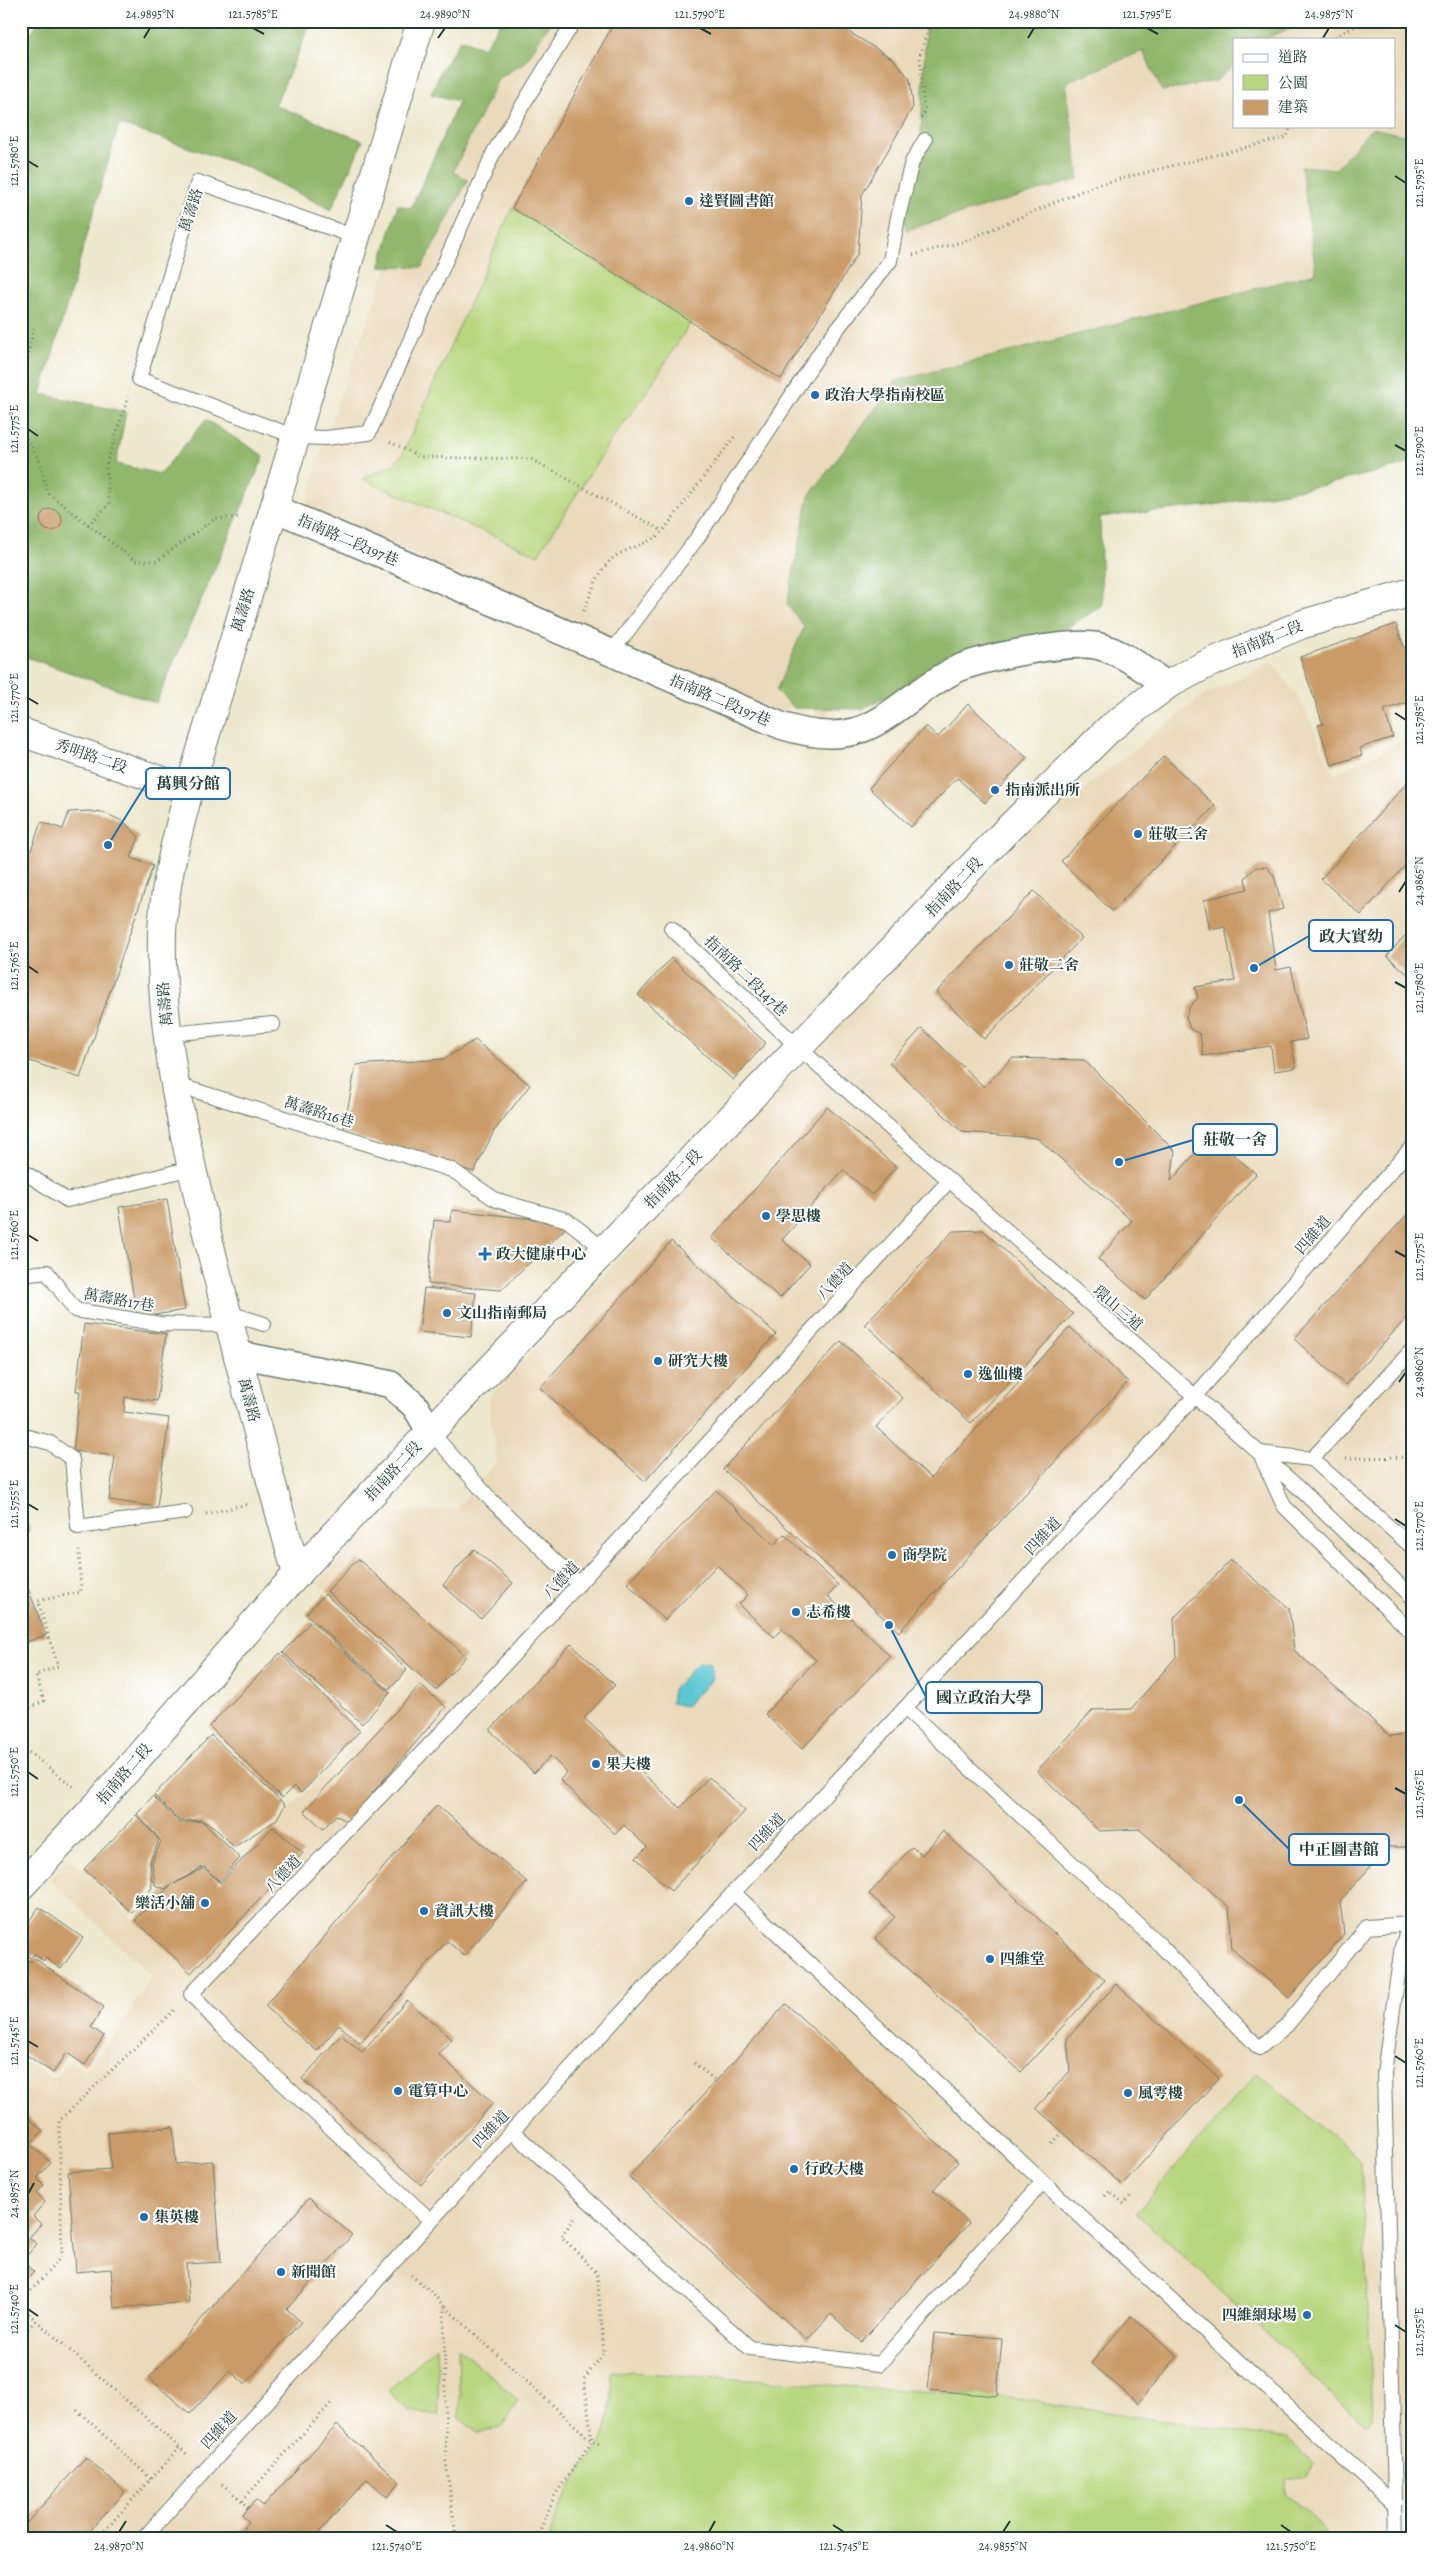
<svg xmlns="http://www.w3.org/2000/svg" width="1433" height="2559" font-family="Alegreya,'Noto Serif TC',serif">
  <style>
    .built { fill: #ead9ba; fill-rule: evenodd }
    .green { fill: #b7d67d; stroke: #6b8a58 }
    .forest { fill: #91b76c; stroke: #587a50 }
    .water { fill: #5bc7d3; stroke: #3d8284 }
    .building { fill: #ca9b67 }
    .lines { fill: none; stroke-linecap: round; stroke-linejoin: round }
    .service-casing { stroke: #67796a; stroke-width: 16 }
    .minor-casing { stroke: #67796a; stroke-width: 29 }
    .tertiary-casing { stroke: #67796a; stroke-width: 30 }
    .path { stroke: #67796a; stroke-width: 3; stroke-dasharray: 1 4; stroke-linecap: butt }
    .service { stroke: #fff; stroke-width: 14 }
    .minor { stroke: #fff; stroke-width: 26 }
    .tertiary { stroke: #fff; stroke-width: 28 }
    .ticks { fill: none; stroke: #1f3d34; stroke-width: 2 }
    .poi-dot { fill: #1f6fb2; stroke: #fff; stroke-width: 2 }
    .labels { text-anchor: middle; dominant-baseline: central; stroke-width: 4; stroke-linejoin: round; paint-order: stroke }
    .poi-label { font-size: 15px; font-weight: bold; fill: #1f3d34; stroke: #fff; text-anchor: start }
    .street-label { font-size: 15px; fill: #1f3d34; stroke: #fff }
    .leader { fill: none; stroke: #1f6fb2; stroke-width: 2 }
    .callout-dot { fill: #1f6fb2; stroke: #fff; stroke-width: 2 }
    .callout { fill: #fff; stroke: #1f6fb2; stroke-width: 2 }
    .callout-label { font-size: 16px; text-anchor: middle; font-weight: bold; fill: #1f3d34 }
    .neatline { fill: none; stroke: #1f3d34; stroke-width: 2 }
    .ticks-label { font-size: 12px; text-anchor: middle; fill: #1f3d34 }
  </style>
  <rect width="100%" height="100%" fill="#fff"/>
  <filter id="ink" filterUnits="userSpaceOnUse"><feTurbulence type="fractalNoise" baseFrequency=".02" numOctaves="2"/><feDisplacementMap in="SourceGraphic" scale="10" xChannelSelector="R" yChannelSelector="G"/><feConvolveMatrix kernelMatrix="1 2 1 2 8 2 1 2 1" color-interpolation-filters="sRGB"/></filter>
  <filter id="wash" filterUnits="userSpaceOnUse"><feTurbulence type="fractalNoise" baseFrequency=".0096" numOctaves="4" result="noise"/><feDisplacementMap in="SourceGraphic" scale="20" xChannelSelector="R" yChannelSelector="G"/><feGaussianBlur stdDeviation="1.12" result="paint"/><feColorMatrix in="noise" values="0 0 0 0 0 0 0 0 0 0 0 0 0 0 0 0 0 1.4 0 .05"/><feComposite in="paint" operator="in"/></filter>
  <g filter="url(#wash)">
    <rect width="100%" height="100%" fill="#ede8ce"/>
    <g class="built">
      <path d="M516 21H1412V351L1131 450 836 694 825 718 801 701 781 712 305 508 325 438 406 213ZM1234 39H1394V126H1234Z"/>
      <path d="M1272 661 1302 703 1334 775 1412 736V2016L1402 2066 1412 2308V2538H21V2060L54 2079 69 2060 85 2071 115 2035 152 1976 50 1879 69 1858 135 1920 171 1886 204 1868 220 1883 365 1729 413 1667 318 1583 382 1514 456 1509 497 1461 488 1399 850 1012 1023 837 1201 697Z"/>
    </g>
    <g class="green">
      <path d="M512 208 691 322 644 396 614 436 538 555 362 479 394 464 403 453Z"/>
      <path d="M1257 2073 1361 2161 1373 2416 1366 2425 1136 2213Z"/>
      <path d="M437 2346 439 2415 410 2411 388 2391Z"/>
      <path d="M458 2347 519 2400 502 2426 478 2434 460 2418Z"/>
      <path d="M612 2371 997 2396 1288 2439 1312 2463 1306 2478H1287L1285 2495C1304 2506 1316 2519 1328 2538H549C556 2513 568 2490 582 2468 588 2460 597 2452 601 2443 611 2421 611 2395 612 2371Z"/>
    </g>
    <g class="forest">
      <path d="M39 21H312L275 105 363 141 331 210 247 167 119 124 41 394 126 412 116 464 160 474 206 420 264 456 156 703 21 655V47Z"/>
      <path d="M501 21H551L526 61 498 79 453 172 468 180 422 267 380 266 398 205 411 208 459 101 431 94 442 69 461 39 484 48Z"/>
      <path d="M926 21H1305L1265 39H1234V65L1216 81 1162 91 1143 51 1066 82 1079 179 906 230 901 190 920 159Z"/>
      <path d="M1372 128 1412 137V463L1324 485 1214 505 1100 517 1102 606 1061 631 967 655 862 709 794 708 776 691 804 627 787 604 809 496 896 381 1316 273 1301 166 1336 169Z"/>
    </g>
    <path class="water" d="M699 1662 711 1664 712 1679 686 1706 671 1703 673 1689Z"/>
    <g id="blocks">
      <g class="building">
        <path d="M615 21H831L893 59 910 79 913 107 862 195 858 253 781 379 512 208Z"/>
        <circle cx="51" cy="520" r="11"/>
        <path d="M1396 624 1412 669V701L1384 710 1393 737 1360 748 1362 755 1332 765 1318 725 1323 724 1300 657Z"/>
        <path d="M968 704 1027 758 985 803 957 778 911 827 869 788 926 726 938 737Z"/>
        <path d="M1164 756 1215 806 1112 911 1061 861Z"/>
        <path d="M1412 777V858L1361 915 1321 879Z"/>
        <path d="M90 811 107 814 124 822 139 837 131 858 153 866 80 1078 21 1058V879L41 822 63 829 69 812Z"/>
        <path d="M1256 867H1267L1274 876 1283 909 1268 913 1276 970 1291 967 1307 1039 1291 1042 1296 1068 1274 1071 1271 1046 1203 1056 1200 1034 1190 1029 1186 1017 1190 1006 1198 998 1195 987 1235 981 1225 927 1210 930 1204 900 1247 889 1245 878Z"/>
        <path d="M1034 891 1082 938 984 1039 936 992Z"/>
        <path d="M1412 928V978L1387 956Z"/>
        <path d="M671 958 766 1043 733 1080 638 995Z"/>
        <path d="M922 1028 984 1087 1012 1058 1084 1060 1175 1151 1171 1181 1211 1135 1256 1174 1145 1300 1098 1259 1132 1221 1037 1138 962 1132 889 1063Z"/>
        <path d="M475 1040 530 1085 494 1131 474 1172 343 1133 356 1065 444 1059Z"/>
        <path d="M827 1107 896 1167 872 1195 843 1170 782 1240 810 1264 780 1298 712 1238Z"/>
        <path d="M167 1199 185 1310 137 1318 119 1207Z"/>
        <path d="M1412 1209V1312L1345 1385 1294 1339Z"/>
        <path d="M452 1210 571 1223 501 1290 428 1284 434 1220 451 1222Z"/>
        <path d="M983 1230 1073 1314 971 1423 865 1324 953 1231Z"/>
        <path d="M671 1241 776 1334 645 1481 540 1388Z"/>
        <path d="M424 1288 476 1293 471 1337 419 1332Z"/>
        <path d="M84 1324 166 1334 157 1401 125 1397 124 1412 169 1418 157 1507 109 1500 115 1456 73 1451 80 1391H76Z"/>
        <path d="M1070 1327 1128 1382 899 1632 723 1469 841 1341 903 1398 876 1427 931 1478Z"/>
        <path d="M716 1490 774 1545 784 1534 838 1585 828 1596 890 1656 802 1749 765 1714 816 1660 782 1629 774 1637 739 1604 748 1595 717 1565 665 1620 627 1583Z"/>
        <path d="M21 1507 30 1529 21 1532Z"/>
        <path d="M474 1549 513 1583 481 1619 443 1585Z"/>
        <path d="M358 1559 466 1656 436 1690 327 1591Z"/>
        <path d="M1231 1560 1289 1608 1294 1650 1390 1736 1412 1734V1847H1388L1340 1901 1344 1934 1289 1998 1232 1949 1229 1907 1139 1829 1099 1831 1037 1771 1093 1710 1131 1709 1176 1657 1174 1618Z"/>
        <path d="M21 1570 46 1635 21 1644Z"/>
        <path d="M325 1594 407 1670 389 1690 306 1614Z"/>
        <path d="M311 1621 390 1693 362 1724 283 1653Z"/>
        <path d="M571 1644 615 1685 584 1718 680 1808 709 1777 745 1811 671 1891 636 1858 647 1847 624 1825 615 1834 560 1780 567 1772 550 1756 534 1773 490 1730Z"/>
        <path d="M280 1653 360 1731 301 1793 294 1786 282 1798 209 1726Z"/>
        <path d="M420 1685 446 1707 348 1822 336 1815 323 1829 304 1811Z"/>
        <path d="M211 1735 285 1805 276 1820 234 1847 213 1826 200 1820 180 1821 154 1795Z"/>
        <path d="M153 1796 180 1823 202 1821 240 1858 219 1881 204 1866 174 1884 204 1868 220 1883 273 1827 303 1853 191 1973 135 1920 172 1884 165 1889 155 1885 152 1862 161 1841 137 1814Z"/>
        <path d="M437 1805 527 1882 464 1956 447 1941 360 2043 339 2025 317 2051 265 2006Z"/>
        <path d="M136 1815 159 1840 150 1861 152 1888 132 1913 84 1869Z"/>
        <path d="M943 1831 1105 1980 1021 2072 875 1938 895 1917 869 1894 912 1847 922 1855Z"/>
        <path d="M39 1907 83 1938 61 1969 46 1958 44 1961 34 1954 31 1958 21 1952V1932Z"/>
        <path d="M21 1955 31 1962 34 1958 104 2007 91 2027 104 2036 85 2065 67 2053 53 2073 21 2051Z"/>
        <path d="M1116 1984 1219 2078 1122 2185 1036 2108 1070 2071 1067 2039Z"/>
        <path d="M407 2000 452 2039 438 2054 493 2103 421 2185 302 2079 341 2035 362 2052Z"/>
        <path d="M786 2004 958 2162 933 2190 969 2223 861 2342 831 2314 807 2340 629 2177Z"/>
        <path d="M21 2111 43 2131 30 2144 51 2163 37 2178 44 2185 37 2193 45 2202 33 2216 41 2224 29 2238 37 2244 22 2261 34 2272 21 2286Z"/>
        <path d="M173 2127 176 2164 213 2161 221 2262 186 2264 189 2302 114 2308 111 2269 76 2272 68 2172 111 2169 108 2133Z"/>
        <path d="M309 2198 352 2235 287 2309 301 2322 245 2384 230 2371 190 2414 149 2378Z"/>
        <path d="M1131 2316 1178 2356 1138 2403 1091 2363Z"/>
        <path d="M934 2333 1002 2338 997 2396 928 2390Z"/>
        <path d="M337 2425 400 2482 387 2497 367 2479 314 2538H234L249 2522 242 2515 248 2508 256 2500 263 2506Z"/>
        <path d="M86 2457 125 2492 84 2538H21V2529Z"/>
      </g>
    </g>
  </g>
  <g filter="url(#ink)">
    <use href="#blocks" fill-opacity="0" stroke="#67796a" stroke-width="1"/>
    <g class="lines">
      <defs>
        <g id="service">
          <path d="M356 237 198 182 139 379 296 437 325 438 369 433 494 152 574 21"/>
          <path d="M611 653 698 537 827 342 890 261 898 217 912 162 925 140"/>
          <path d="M671 928 799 1048 1298 1487 1412 1597"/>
          <path d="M169 1034 273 1024"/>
          <path d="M177 1085 452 1170 496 1200 567 1220 605 1250"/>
          <path d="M21 1170 67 1200 191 1168"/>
          <path d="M21 1275 47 1272 75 1310 160 1324 230 1325"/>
          <path d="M226 1312 264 1324"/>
          <path d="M430 1431 492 1501 579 1584"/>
          <path d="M21 1435 50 1443 72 1459 78 1527 185 1512"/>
          <path d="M1260 1453 1312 1459 1412 1547"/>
          <path d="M1262 1458 1284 1506 1412 1633"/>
          <path d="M1312 1459 1412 1350"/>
          <path d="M905 1708 1160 1945 1259 2048 1287 2025 1367 1927 1409 1924"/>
          <path d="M733 1892 1043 2182 1395 2505"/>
          <path d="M512 2131 750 2348 879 2364 1043 2182"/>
          <path d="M430 2220 218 2023 191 1994 459 1714 948 1182"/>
          <path d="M144 2538 512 2131 1195 1396 1412 1147"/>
          <path d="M1396 2538 1384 2073 1402 1946 1412 1917"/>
        </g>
        <g id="minor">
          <path d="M274 508 782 726C871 754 885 708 953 671 977 658 1071 640 1098 646 1123 652 1146 671 1167 685"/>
          <path d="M237 1354 390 1384 415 1406 430 1431"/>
        </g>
        <g id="tertiary">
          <path d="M21 732 189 790"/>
          <path d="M297 1574C266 1466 238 1358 211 1250 187 1150 159 1036 162 932 164 884 177 836 189 790L421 21"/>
          <path d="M21 1886 97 1805 277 1596 390 1474 1004 833 1109 729 1167 685 1205 665 1303 624 1412 592"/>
        </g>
      </defs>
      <use href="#service" class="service-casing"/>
      <use href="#minor" class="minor-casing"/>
      <use href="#tertiary" class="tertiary-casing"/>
      <g class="path">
        <path d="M1331 39 1364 21"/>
        <path d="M921 118 924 114 920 55 931 21"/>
        <path d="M913 255 962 242 1096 185 1287 137 1291 126"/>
        <path d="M21 393 34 325"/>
        <path d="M21 430 39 460 48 493 135 561H157L214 519 241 517"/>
        <path d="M390 442 420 457 531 459 663 531"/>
        <path d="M88 525 109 504 106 465 128 397"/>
        <path d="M584 611C593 590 599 564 621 553 636 545 651 543 663 531L735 436"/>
        <path d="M1346 1458 1412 1457"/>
        <path d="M206 1514 248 1504"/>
        <path d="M21 1712 44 1701 36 1675 58 1666 38 1601 81 1592 79 1550"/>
        <path d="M21 1746 75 1788"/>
        <path d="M694 2063 716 2081"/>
        <path d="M1052 2143 1063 2132"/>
        <path d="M1105 2196 1110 2191 1124 2204 1132 2194"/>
        <path d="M411 2275 433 2293 444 2307 446 2461 456 2538"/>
        <path d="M21 2302 62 2256 59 2121 174 2010"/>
        <path d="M21 2307 189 2456"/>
        <path d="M445 2307 592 2441 601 2444"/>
        <path d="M21 2336 36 2320"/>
        <path d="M77 2410 151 2479"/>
        <path d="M222 2484 242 2501"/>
        <path d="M248 2508 242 2501 332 2402"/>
        <path d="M98 2538 179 2448"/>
        <path d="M365 2538 370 2533"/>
        <path d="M537 2538 555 2495 592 2441 584 2379 604 2353 597 2273 561 2236 575 2218"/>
      </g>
      <use href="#service" class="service"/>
      <use href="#minor" class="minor"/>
      <use href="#tertiary" class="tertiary"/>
    </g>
  </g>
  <path class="ticks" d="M253 28 264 34M700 28 711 34M1147 28 1158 34M144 38 150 28M438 38 445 28M1028 38 1034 28M1323 38 1329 28M28 161 38 167M1395 176 1406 183M28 429 38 436M1395 445 1406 451M28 698 38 704M1395 713 1406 720M1399 892 1406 881M28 966 38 973M1395 982 1406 988M28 1235 38 1241M1395 1251 1406 1257M1399 1382 1406 1372M28 1504 38 1510M1395 1519 1406 1526M28 1772 38 1779M1395 1788 1406 1794M28 2041 38 2047M1395 2056 1406 2063M28 2194 34 2183M28 2309 38 2316M1395 2325 1406 2332M386 2525 397 2532M833 2525 844 2532M1281 2525 1291 2532M119 2532 126 2521M709 2532 715 2521M1003 2532 1010 2521"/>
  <g class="poi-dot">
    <circle cx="689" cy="201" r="5"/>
    <circle cx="815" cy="395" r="5"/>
    <circle cx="995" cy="790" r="5"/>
    <circle cx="1138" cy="834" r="5"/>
    <circle cx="1009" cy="965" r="5"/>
    <circle cx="766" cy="1216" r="5"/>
    <path d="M482.5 1246.5h5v5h5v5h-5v5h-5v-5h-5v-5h5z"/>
    <circle cx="447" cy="1313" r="5"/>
    <circle cx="658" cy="1361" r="5"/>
    <circle cx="968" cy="1374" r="5"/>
    <circle cx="892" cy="1555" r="5"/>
    <circle cx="796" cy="1612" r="5"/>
    <circle cx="596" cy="1764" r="5"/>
    <circle cx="205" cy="1903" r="5"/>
    <circle cx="424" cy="1911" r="5"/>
    <circle cx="990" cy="1959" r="5"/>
    <circle cx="398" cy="2091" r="5"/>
    <circle cx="1128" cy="2093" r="5"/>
    <circle cx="794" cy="2169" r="5"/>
    <circle cx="144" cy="2217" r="5"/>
    <circle cx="281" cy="2272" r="5"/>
    <circle cx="1307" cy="2315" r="5"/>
  </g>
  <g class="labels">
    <g class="poi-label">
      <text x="699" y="201">達賢圖書館</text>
      <text x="825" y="395">政治大學指南校區</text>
      <text x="1005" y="790">指南派出所</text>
      <text x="1148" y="834">莊敬三舍</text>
      <text x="1019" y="965">莊敬二舍</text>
      <text x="776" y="1216">學思樓</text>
      <text x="496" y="1254">政大健康中心</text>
      <text x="457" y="1313">文山指南郵局</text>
      <text x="668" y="1361">研究大樓</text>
      <text x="978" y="1374">逸仙樓</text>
      <text x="902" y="1555">商學院</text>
      <text x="806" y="1612">志希樓</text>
      <text x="606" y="1764">果夫樓</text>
      <text x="195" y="1903" text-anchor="end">樂活小舖</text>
      <text x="434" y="1911">資訊大樓</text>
      <text x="1000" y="1959">四維堂</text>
      <text x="408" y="2091">電算中心</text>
      <text x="1138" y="2093">風雩樓</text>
      <text x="804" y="2169">行政大樓</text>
      <text x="154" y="2217">集英樓</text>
      <text x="291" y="2272">新聞館</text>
      <text x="1297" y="2315" text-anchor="end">四維網球場</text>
    </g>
    <g class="street-label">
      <text transform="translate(191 210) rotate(-72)">萬壽路</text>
      <text transform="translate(348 540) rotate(23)">指南路二段197巷</text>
      <text transform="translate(243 610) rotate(-73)">萬壽路</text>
      <text transform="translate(1267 639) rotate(-22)">指南路二段</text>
      <text transform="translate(720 700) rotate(23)">指南路二段197巷</text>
      <text transform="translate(91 756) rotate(19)">秀明路二段</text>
      <text transform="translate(954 887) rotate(-47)">指南路二段</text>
      <text transform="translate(746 976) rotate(44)">指南路二段147巷</text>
      <text transform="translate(165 1004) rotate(-96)">萬壽路</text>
      <text transform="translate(319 1112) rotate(17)">萬壽路16巷</text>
      <text transform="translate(673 1179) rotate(-46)">指南路二段</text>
      <text transform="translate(1313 1235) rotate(-49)">四維道</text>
      <text transform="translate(835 1281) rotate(-47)">八德道</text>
      <text transform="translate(119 1300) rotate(10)">萬壽路17巷</text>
      <text transform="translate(1118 1308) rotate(41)">環山三道</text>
      <text transform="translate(249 1400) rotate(75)">萬壽路</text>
      <text transform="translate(393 1471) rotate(-47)">指南路二段</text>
      <text transform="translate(1043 1536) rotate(-47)">四維道</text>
      <text transform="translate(561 1580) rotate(-47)">八德道</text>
      <text transform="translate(124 1774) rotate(-49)">指南路二段</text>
      <text transform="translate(767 1832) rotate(-47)">四維道</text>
      <text transform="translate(283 1874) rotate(-46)">八德道</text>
      <text transform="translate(491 2129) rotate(-47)">四維道</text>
      <text transform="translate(219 2430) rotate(-48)">四維道</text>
    </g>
  </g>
  <path class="leader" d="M108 845L146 784M1254 968L1309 936M1119 1162L1193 1140M889 1625L926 1697M1239 1800L1289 1849"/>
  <g class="callout-dot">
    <circle cx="108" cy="845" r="5"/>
    <circle cx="1254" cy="968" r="5"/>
    <circle cx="1119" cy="1162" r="5"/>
    <circle cx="889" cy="1625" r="5"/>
    <circle cx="1239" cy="1800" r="5"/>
  </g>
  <g class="callout">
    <rect x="146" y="768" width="84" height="31" rx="5"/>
    <rect x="1309" y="920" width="84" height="31" rx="5"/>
    <rect x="1193" y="1124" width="84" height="31" rx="5"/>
    <rect x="926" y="1682" width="116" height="31" rx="5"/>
    <rect x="1289" y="1834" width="100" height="31" rx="5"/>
  </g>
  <g class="callout-label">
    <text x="188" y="789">萬興分館</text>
    <text x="1351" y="942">政大實幼</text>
    <text x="1235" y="1145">莊敬一舍</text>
    <text x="984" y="1703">國立政治大學</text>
    <text x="1339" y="1855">中正圖書館</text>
  </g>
  <rect width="1433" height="2559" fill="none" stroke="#fff" stroke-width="55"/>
  <rect x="1233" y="38" width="162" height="90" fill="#ffffff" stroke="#a5b1ae"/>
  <rect x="1243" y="54" width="25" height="8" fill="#ffffff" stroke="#a5b1ae"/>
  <text x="1278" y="62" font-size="15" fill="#1f3d34">道路</text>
  <rect x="1243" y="75" width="25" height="15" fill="#b7d67d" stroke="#a5b1ae"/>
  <text x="1278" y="88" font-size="15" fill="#1f3d34">公園</text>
  <rect x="1243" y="100" width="25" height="15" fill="#ca9b67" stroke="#a5b1ae"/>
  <text x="1278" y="112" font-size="15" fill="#1f3d34">建築</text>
  <rect x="28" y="28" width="1378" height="2504" class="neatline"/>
  <g class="ticks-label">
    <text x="150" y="18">24.9895°N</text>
    <text x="253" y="18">121.5785°E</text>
    <text x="445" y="18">24.9890°N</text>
    <text x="700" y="18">121.5790°E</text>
    <text x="1034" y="18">24.9880°N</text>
    <text x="1147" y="18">121.5795°E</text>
    <text x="1329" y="18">24.9875°N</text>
    <text transform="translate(14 161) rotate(-90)" y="4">121.5780°E</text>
    <text transform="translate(1419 183) rotate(-90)" y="4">121.5795°E</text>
    <text transform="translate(14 429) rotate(-90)" y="4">121.5775°E</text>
    <text transform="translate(1419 451) rotate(-90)" y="4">121.5790°E</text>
    <text transform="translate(14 698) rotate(-90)" y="4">121.5770°E</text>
    <text transform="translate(1419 720) rotate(-90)" y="4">121.5785°E</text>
    <text transform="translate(1419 881) rotate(-90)" y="4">24.9865°N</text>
    <text transform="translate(14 966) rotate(-90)" y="4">121.5765°E</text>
    <text transform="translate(1419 988) rotate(-90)" y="4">121.5780°E</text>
    <text transform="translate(14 1235) rotate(-90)" y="4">121.5760°E</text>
    <text transform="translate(1419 1257) rotate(-90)" y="4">121.5775°E</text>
    <text transform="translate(1419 1372) rotate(-90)" y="4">24.9860°N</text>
    <text transform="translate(14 1504) rotate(-90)" y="4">121.5755°E</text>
    <text transform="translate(1419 1526) rotate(-90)" y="4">121.5770°E</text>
    <text transform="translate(14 1772) rotate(-90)" y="4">121.5750°E</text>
    <text transform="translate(1419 1794) rotate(-90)" y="4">121.5765°E</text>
    <text transform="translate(14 2041) rotate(-90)" y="4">121.5745°E</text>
    <text transform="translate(1419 2063) rotate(-90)" y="4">121.5760°E</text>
    <text transform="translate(14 2194) rotate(-90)" y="4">24.9875°N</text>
    <text transform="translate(14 2309) rotate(-90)" y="4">121.5740°E</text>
    <text transform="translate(1419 2332) rotate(-90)" y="4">121.5755°E</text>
    <text x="119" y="2550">24.9870°N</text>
    <text x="397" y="2550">121.5740°E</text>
    <text x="709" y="2550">24.9860°N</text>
    <text x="844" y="2550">121.5745°E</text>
    <text x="1003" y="2550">24.9855°N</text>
    <text x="1291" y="2550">121.5750°E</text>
  </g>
</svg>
